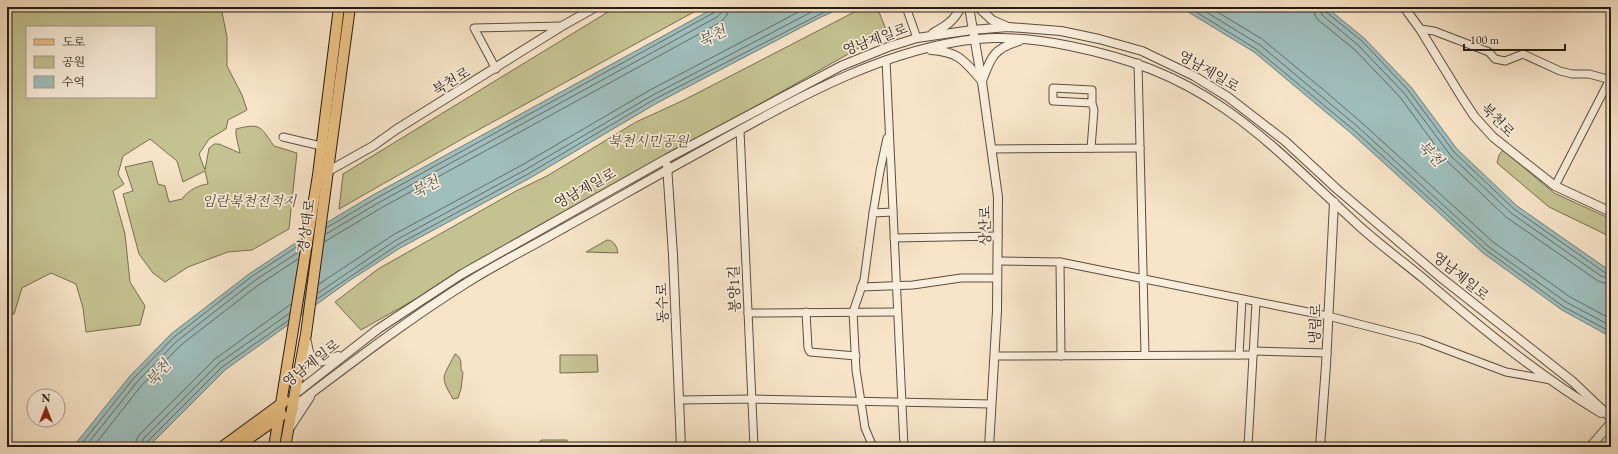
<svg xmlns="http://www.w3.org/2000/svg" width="1618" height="454" font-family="'EB Garamond','Noto Serif KR',serif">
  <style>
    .green { fill: #c5c291; stroke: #766e52; fill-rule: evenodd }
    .water { fill: #9fbebc; stroke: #6f7d79 }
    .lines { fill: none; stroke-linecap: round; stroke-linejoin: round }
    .shore { stroke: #626c68; stroke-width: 1 }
    .minor-casing { stroke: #5a4e41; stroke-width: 9 }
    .tertiary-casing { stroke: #5a4e41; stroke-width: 10 }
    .primary-casing { stroke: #261b14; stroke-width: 12 }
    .minor { stroke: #faeedc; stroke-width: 7 }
    .tertiary { stroke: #faeedc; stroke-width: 8 }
    .primary { stroke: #ecc284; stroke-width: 10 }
    .labels { text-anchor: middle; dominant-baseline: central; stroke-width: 3.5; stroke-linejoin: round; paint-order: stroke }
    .street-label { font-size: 14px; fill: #261b14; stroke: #faeedc }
    .park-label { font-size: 14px; font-style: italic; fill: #564d3a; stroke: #faeedc }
    .water-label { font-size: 15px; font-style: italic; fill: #50544f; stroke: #faeedc }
  </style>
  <rect width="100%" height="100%" fill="#f8e5c9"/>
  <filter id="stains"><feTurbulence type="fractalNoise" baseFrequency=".005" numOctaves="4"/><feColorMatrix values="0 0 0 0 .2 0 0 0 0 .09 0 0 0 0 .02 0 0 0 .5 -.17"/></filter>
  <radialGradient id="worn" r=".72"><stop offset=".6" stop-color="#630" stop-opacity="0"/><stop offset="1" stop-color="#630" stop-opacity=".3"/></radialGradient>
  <g class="green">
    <path d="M7 7H221L227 37V66L242 95 247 110 228 120 226 129 209 139 199 154 205 170 209 148 214 144H219L240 153 236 135V129C262 122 261 128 274 146L297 153 289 229 252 250 228 252 209 259 188 267 165 282 153 273 139 254 123 194 133 191 125 167 152 161 158 184 165 186 169 202 182 199C188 190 199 185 208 184L205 171 183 182 177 161 150 139 123 156 118 174 124 184 113 191 125 234 130 282 145 306 140 325 86 332 83 308 76 284 51 273 22 288 14 314 7 315ZM27 27H155V97H27Z"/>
    <path d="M616 7H703L469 135 339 209 343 174Z"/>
    <path d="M864 7H877L887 32 361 330 335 302 378 269 516 191 547 176 636 122 684 100Z"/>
    <path d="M1503 150 1554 193 1611 219V237L1549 207 1497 163 1499 155Z"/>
    <path d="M607 240C614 240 617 247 618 253L586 252Z"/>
    <path d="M455 354C462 357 461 364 461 370L463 372 461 389 458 398 453 399C439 375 443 378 455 354Z"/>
    <path d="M560 355H597L598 372 560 373Z"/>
    <path d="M541 440H567V447H515V445L537 444Z"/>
  </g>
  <g class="water">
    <path d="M716 7H844L821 17 657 103 530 178 400 248 349 281 225 370 148 447H73L130 376 171 334 249 274 321 226 373 195Z"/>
    <path d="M1180 7H1326L1364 38 1411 87 1457 149 1517 206 1606 268 1611 270V337L1562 310 1483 253 1352 134 1254 52Z"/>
  </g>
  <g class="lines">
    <g class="shore">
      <path d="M1188 7 1256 49 1355 131 1486 250 1564 307 1611 332"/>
      <path d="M1198 7 1260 45 1358 127 1489 247 1566 302 1611 326"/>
      <path d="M1209 7 1262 39 1326 92 1362 123 1493 242 1570 297 1611 319"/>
      <path d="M1313 7 1314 13 1317 19 1354 49 1400 97 1446 160 1506 217 1598 281 1611 285"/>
      <path d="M1319 7 1322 15 1358 45 1404 93 1451 156 1511 213 1601 276 1611 279"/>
      <path d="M1324 7 1326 12 1362 41 1408 90 1454 152 1514 209 1604 272 1611 274"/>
      <path d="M326 228 375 199 715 12 717 7"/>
      <path d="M326 234 378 203 717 17 721 13 722 7"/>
      <path d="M324 242 381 208 721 22 727 15 728 7"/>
      <path d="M319 284 393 235 522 165 650 90 808 7"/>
      <path d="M318 293 396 240 525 170 653 95 821 7"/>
      <path d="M317 299 399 244 528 174 655 99 834 7"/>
      <path d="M79 447 133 379 174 337 251 277 301 244"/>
      <path d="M85 447 137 382 177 341 254 281 300 251"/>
      <path d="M93 447 141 386 181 345 257 286 298 259"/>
      <path d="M135 447 136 441 139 435 215 359 291 304"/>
      <path d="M141 447 143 439 219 363 290 313"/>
      <path d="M146 447 147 442 222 367 289 320"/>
    </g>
    <defs>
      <g id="minor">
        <path d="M906 7 917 38"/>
        <path d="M1420 29 1434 31 1489 52 1495 59 1505 61 1523 54 1560 71 1572 74H1589L1611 80"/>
        <path d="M886 60 904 447"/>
        <path d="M1138 63 1145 355"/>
        <path d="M496 69 474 28 562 26"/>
        <path d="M740 130 754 447"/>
        <path d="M283 137 321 146"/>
        <path d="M1091 148 1094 110 1092 103 1053 101V88L1092 90V103"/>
        <path d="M992 149 1140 148"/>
        <path d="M1555 186 1610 79"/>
        <path d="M873 213 880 171 887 138"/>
        <path d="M894 238 998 236"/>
        <path d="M998 261 1060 262 1328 316 1421 340 1506 372 1551 380"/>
        <path d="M1060 262 1061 356"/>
        <path d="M861 287 913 285 961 278H997"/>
        <path d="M806 312 808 348 810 352 856 356"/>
        <path d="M748 313 897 312"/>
        <path d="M1253 351 1327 353"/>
        <path d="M1239 355 1242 299"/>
        <path d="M995 356 1253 355"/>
        <path d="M679 400 752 399 991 404"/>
        <path d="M873 447 865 428 861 402 856 370 853 312 864 280 873 213 893 212"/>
        <path d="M1248 447 1256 302"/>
      </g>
      <g id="tertiary">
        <path d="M969 7 982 82 998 197 997 311 989 447"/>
        <path d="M978 7 992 20 1008 27"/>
        <path d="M1404 7 1420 29 1461 96 1474 116 1493 137 1555 186 1611 212"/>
        <path d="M933 33C946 26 954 21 961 7"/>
        <path d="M931 50C960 52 964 61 982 81"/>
        <path d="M982 81C991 57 993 49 1019 41"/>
        <path d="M667 165 673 255 681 447"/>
        <path d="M325 173 373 146 397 129 562 26 596 7"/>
        <path d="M307 342C310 366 319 364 338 356"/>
        <path d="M295 394 378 329 462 274 666 159 841 66 888 47 917 38 972 30 1008 27 1061 31 1099 39 1142 51 1194 76 1228 97 1285 141 1338 190 1439 276 1572 381 1611 418"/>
        <path d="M293 407C350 364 407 320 468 282 498 263 531 247 562 229 604 206 647 181 689 158 779 109 875 49 978 39 1009 36 1040 40 1070 46 1129 58 1176 75 1225 109 1274 143 1315 186 1358 225 1379 244 1402 261 1424 279 1480 327 1538 375 1601 413"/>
        <path d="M291 426 310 397"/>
        <path d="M1320 447 1326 365 1334 202"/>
        <path d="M1590 447 1611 423"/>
      </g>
      <g id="primary">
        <path d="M222 447 285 401"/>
        <path d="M237 447 282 415"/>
        <path d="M274 447 318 175 339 7"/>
        <path d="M285 447 306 334 350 7"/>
      </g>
    </defs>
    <use href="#minor" class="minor-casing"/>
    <use href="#tertiary" class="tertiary-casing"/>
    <use href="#primary" class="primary-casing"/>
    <use href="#minor" class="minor"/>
    <use href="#tertiary" class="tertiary"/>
    <use href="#primary" class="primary"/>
  </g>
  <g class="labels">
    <g class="street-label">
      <text transform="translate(875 39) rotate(-20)">영남제일로</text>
      <text transform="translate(1209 71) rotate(30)">영남제일로</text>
      <text transform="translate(451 81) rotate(-31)">북천로</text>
      <text transform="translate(1498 120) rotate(46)">북천로</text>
      <text transform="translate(585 188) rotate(-29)">영남제일로</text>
      <text transform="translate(306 226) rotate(-82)">경상대로</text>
      <text transform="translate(985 226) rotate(-91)">상산로</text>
      <text transform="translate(1461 276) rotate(39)">영남제일로</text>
      <text transform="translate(734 289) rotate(-92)">봉양1길</text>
      <text transform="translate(662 303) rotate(-92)">동수로</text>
      <text transform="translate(1315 324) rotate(-87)">냉림로</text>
      <text transform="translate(311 363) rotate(-38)">영남제일로</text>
    </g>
    <g class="park-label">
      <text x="648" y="141">북천시민공원</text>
      <text x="249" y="201">임란북천전적지</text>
    </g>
    <g class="water-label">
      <text transform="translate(712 36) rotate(-27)">북천</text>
      <text transform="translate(1431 153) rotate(45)">북천</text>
      <text transform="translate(425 187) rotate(-29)">북천</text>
      <text transform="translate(158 373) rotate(-50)">북천</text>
    </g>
  </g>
  <rect width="1618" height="454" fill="none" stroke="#f8e5c9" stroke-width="24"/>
  <rect x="8" y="8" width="1602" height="438" fill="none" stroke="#261b14" stroke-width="2"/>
  <rect x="12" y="12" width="1594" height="430" fill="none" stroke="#261b14"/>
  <rect x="26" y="26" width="130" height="72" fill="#faeedc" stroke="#a59a8c"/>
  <rect x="34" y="39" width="20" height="6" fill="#ecc284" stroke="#a59a8c"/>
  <text x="62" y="46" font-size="12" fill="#261b14">도로</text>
  <rect x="34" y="56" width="20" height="12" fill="#c5c291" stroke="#a59a8c"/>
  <text x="62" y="66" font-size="12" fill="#261b14">공원</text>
  <rect x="34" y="76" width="20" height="12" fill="#9fbebc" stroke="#a59a8c"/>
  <text x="62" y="86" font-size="12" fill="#261b14">수역</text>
  <g transform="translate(46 408)"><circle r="19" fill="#faeedc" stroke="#a59a8c"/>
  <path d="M0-3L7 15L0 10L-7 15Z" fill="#8f2418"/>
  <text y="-6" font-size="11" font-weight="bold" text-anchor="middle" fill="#261b14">N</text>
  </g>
  <path d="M1464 44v6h101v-6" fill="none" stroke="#261b14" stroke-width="2"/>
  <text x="1470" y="44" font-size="12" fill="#261b14" stroke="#faeedc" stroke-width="3" paint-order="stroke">100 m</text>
  <rect width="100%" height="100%" filter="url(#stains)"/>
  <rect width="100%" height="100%" fill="url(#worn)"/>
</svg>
